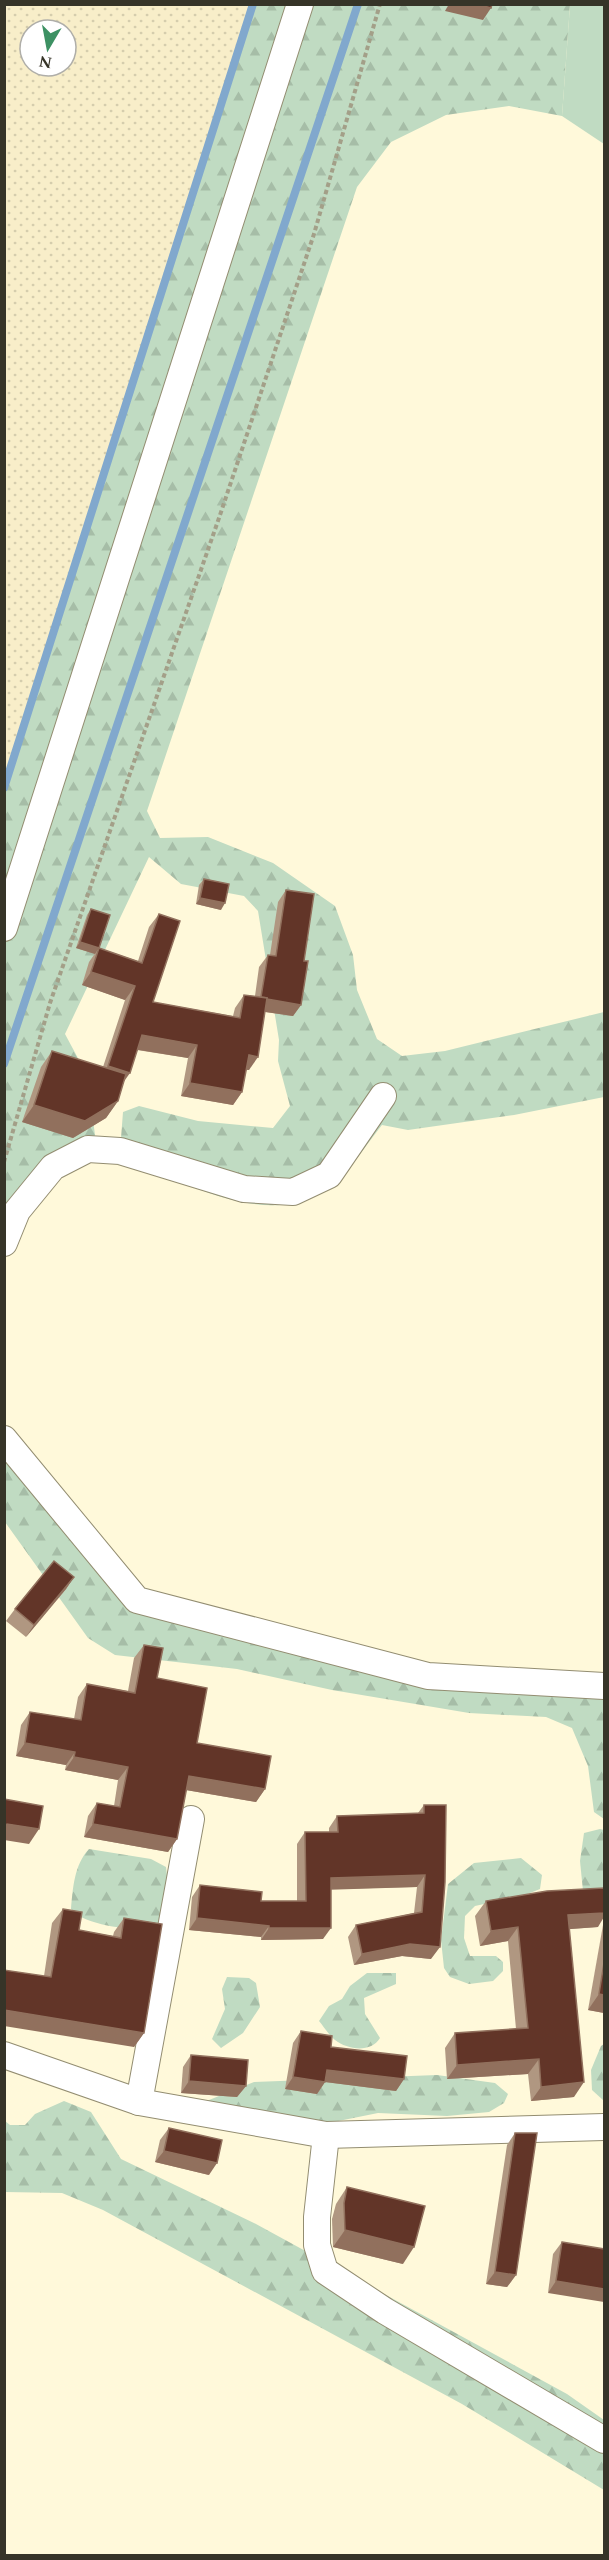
<svg xmlns="http://www.w3.org/2000/svg" width="609" height="2560" font-family="Spectral,serif">
  <style>
    .forest { fill: url(#forest-firs) }
    .sand { fill: url(#sand-dots); fill-rule: evenodd }
    .garden { fill: #c0dbc2 }
    .lines { fill: none; stroke-linecap: round; stroke-linejoin: round }
    .stream { stroke: #81a8cd; stroke-width: 8 }
    .minor-casing { stroke: #938d71; stroke-width: 28 }
    .path { stroke: #a39f88; stroke-width: 4; stroke-dasharray: 4.5 3; stroke-linecap: butt }
    .minor { stroke: #fff; stroke-width: 26 }
    .wall { fill: #b09781 }
    .shaded-wall { fill: #91705d }
    .building { fill: #623528; stroke: #91705d; stroke-width: 1.5 }
  </style>
  <defs>
    <pattern id="forest-firs" width="22" height="20" patternUnits="userSpaceOnUse" patternTransform="scale(1.5)"><rect width="22" height="20" fill="#c0dbc2"/><path d="M5 1l3.5 6h-7zM16 11l3.5 6h-7z" fill="#a6bda7"/></pattern>
    <pattern id="sand-dots" width="8" height="8" patternUnits="userSpaceOnUse" patternTransform="scale(1.5)"><rect width="8" height="8" fill="#f8eec9"/><path d="M2 2h.1M6 6h.1" fill="none" stroke="#d5cdad" stroke-width="1.8" stroke-linecap="round"/></pattern>
  </defs>
  <rect width="100%" height="100%" fill="#fff9da"/>
  <g class="forest">
    <path d="M253 5H570L562 116 509 106 446 115 391 142 357 187 147 811 160 838 208 837 273 863 335 906 353 955 357 990 377 1039 402 1056 445 1051 604 1012V1097L514 1115 408 1130 382 1125C362 1150 343 1183 313 1197 254 1224 172 1179 120 1151L123 1112 139 1106 198 1121 273 1128 290 1106 278 1061 279 1040 258 911 244 896 181 884 149 857 65 1034 87 1075 95 1135 88 1149 53 1167 5 1243V772Z"/>
    <path d="M4 1439 137 1601 428 1676 604 1684V1819L594 1812 588 1766 572 1728 546 1717 469 1713 332 1690 237 1669 115 1655 88 1638 5 1522Z"/>
    <path d="M600 1829 604 1830V1912L583 1891 580 1861 584 1833Z"/>
    <path d="M89 1849 151 1859 166 1867 168 1884 156 1930 149 1932C125 1927 87 1927 71 1909 73 1888 74 1865 89 1849Z"/>
    <path d="M521 1858 542 1875 540 1889 525 1895 475 1906 465 1916 464 1938 470 1956H496L503 1962V1971L493 1981 469 1984 450 1977 444 1968 441 1940 448 1884 474 1863Z"/>
    <path d="M367 1973H396V1984L364 1998 365 2014 380 2038C371 2053 348 2050 335 2040 329 2035 324 2027 319 2021L329 2006 342 1999 350 1986Z"/>
    <path d="M227 1977 249 1978 256 1983 260 2007 243 2033 221 2048 212 2039 225 2009 222 1989Z"/>
    <path d="M604 2044V2101L592 2090 591 2070 601 2046Z"/>
    <path d="M437 2075 495 2083 508 2094 504 2103 489 2112 447 2116 378 2113 289 2131 204 2102 254 2082Z"/>
    <path d="M64 2101 91 2112 121 2159 256 2224 567 2394 604 2420V2490L462 2404 103 2210 62 2193 5 2192V2121L10 2125H25L35 2114Z"/>
  </g>
  <path class="sand" d="M5 4 253 5 5 788 4 5ZM30 30H66V66H30Z"/>
  <path class="garden" d="M570 5H604V144L562 116Z"/>
  <g class="lines">
    <g class="stream">
      <path d="M4 788 253 4"/>
      <path d="M4 1064 358 4"/>
    </g>
    <defs>
      <g id="minor">
        <path d="M4 928 300 4"/>
        <path d="M4 1243 17 1211 53 1167 88 1149 120 1151 244 1189 293 1192 329 1175 383 1096"/>
        <path d="M4 1439 137 1600 428 1676 604 1686"/>
        <path d="M4 2055 139 2102 326 2135 317 2217V2245L325 2271 385 2311 604 2440"/>
        <path d="M139 2102 191 1819"/>
        <path d="M326 2135 604 2127"/>
      </g>
    </defs>
    <use href="#minor" class="minor-casing"/>
    <path class="path" d="M4 1162 50 1003 219 518 314 234 380 4"/>
    <use href="#minor" class="minor"/>
  </g>
  <g class="wall">
    <path d="M204 879 221 910 196 904 199 885Z"/>
    <path d="M286 890 304 961 301 1005 293 1016 265 1012 249 1070H246L242 1092 233 1105 181 1096 188 1058 137 1050 123 1082 118 1101 106 1118 73 1138 22 1122 41 1067 52 1051 103 1067 125 1000 82 985 89 962 99 948 138 961 149 927 159 914 153 1002 233 1016 235 1008 244 995 255 996 259 967 268 955H270L278 902Z"/>
    <path d="M91 909 99 948 95 954 76 948 87 915Z"/>
    <path d="M74 1577 66 1589 26 1637 6 1621 15 1609Z"/>
    <path d="M144 1645 157 1678 197 1743 265 1789 256 1802 186 1790 177 1839 168 1852 84 1837 88 1816 97 1803 114 1806 118 1780 65 1770 66 1765 16 1756 21 1725 30 1712 74 1719 78 1697 87 1684 128 1691 134 1658Z"/>
    <path d="M424 1805 431 1959 402 1956 354 1965 348 1937 356 1925 414 1913 417 1887 331 1889 323 1939 261 1940V1937L189 1930 192 1897 200 1885 261 1901H297V1844L305 1832H329V1828L337 1816 418 1813Z"/>
    <path d="M486 1901 598 1927 569 1929 574 2097 531 2101 528 2074 447 2079 445 2048 455 2033 516 2029 508 1941 480 1946 475 1916Z"/>
    <path d="M63 1909 79 1930 113 1936 114 1932 124 1918 144 2033 134 2047 44 1976 52 1923Z"/>
    <path d="M604 1923V2013L588 2010 603 1925Z"/>
    <path d="M301 2031 331 2047 404 2079 396 2091 325 2082 317 2094 285 2089 293 2043Z"/>
    <path d="M191 2055 246 2086 237 2097 181 2093 183 2067Z"/>
    <path d="M169 2128 209 2175 155 2162 160 2140Z"/>
    <path d="M515 2133 516 2275 507 2287 486 2284 507 2145Z"/>
    <path d="M347 2187 403 2264 333 2247 332 2219 336 2204Z"/>
    <path d="M562 2242 604 2249 548 2293 553 2254Z"/>
  </g>
  <g class="shaded-wall">
    <path d="M449 4H477L491 8 483 20 445 11Z"/>
    <path d="M200 898 225 903 221 910 196 904Z"/>
    <path d="M80 942 99 948 95 954 76 948Z"/>
    <path d="M91 972 135 986 125 1000 82 985Z"/>
    <path d="M261 998 301 1005 293 1016 253 1010Z"/>
    <path d="M142 1035 197 1045 188 1058 133 1049Z"/>
    <path d="M249 1055 258 1057 249 1070 239 1069Z"/>
    <path d="M108 1066 130 1073 120 1087 99 1079Z"/>
    <path d="M190 1083 242 1092 233 1105 181 1096Z"/>
    <path d="M118 1101 106 1118 73 1138 22 1122 34 1105Z"/>
    <path d="M74 1577 66 1589 26 1637 34 1625Z"/>
    <path d="M25 1743 75 1752 66 1765 16 1756Z"/>
    <path d="M74 1757 128 1767 118 1780 65 1770Z"/>
    <path d="M189 1776 265 1789 256 1802 180 1789Z"/>
    <path d="M7 1824 39 1829 29 1844 4 1840V1827Z"/>
    <path d="M93 1824 177 1839 168 1852 84 1837Z"/>
    <path d="M425 1875 417 1887 322 1890 331 1878Z"/>
    <path d="M604 1913V1917L598 1927 558 1930 568 1915Z"/>
    <path d="M197 1918 269 1926 261 1937 189 1930Z"/>
    <path d="M518 1927 508 1941 480 1946 491 1931Z"/>
    <path d="M269 1928H331L323 1939 261 1940Z"/>
    <path d="M410 1944 440 1947 431 1959 402 1956 354 1965 362 1954Z"/>
    <path d="M599 1994 604 1995V2013L588 2010Z"/>
    <path d="M4 2010 144 2033 134 2047 4 2026Z"/>
    <path d="M539 2059 528 2074 447 2079 457 2065Z"/>
    <path d="M327 2070 404 2079 396 2091 325 2082 317 2094 285 2089 293 2077Z"/>
    <path d="M189 2081 246 2086 237 2097 181 2093Z"/>
    <path d="M584 2082 574 2097 531 2101 541 2087Z"/>
    <path d="M164 2151 217 2163 209 2175 155 2162Z"/>
    <path d="M345 2230 414 2247 403 2264 333 2247Z"/>
    <path d="M495 2272 516 2275 507 2287 486 2284Z"/>
    <path d="M556 2281 604 2289V2302L548 2293Z"/>
  </g>
  <g class="building">
    <path d="M477 4H492L491 8Z"/>
    <path d="M204 879 229 884 225 903 200 898Z"/>
    <path d="M286 890 314 894 304 961H308L301 1005 267 999V998L261 997 268 955 276 956Z"/>
    <path d="M91 909 110 915 99 948 80 942Z"/>
    <path d="M159 914 180 921 153 1002 240 1018 244 995 267 998 258 1057 249 1055 242 1092 190 1083 197 1045 142 1035 130 1073 108 1066 135 986 91 972 99 948 142 963Z"/>
    <path d="M52 1051 126 1074 118 1101 85 1121 34 1105Z"/>
    <path d="M54 1561 74 1577 34 1625 15 1609Z"/>
    <path d="M144 1645 163 1648 157 1678 207 1688 197 1743 271 1756 265 1789 189 1776 177 1839 93 1824 97 1803 120 1807 128 1767 74 1757 75 1752 25 1743 30 1712 81 1720 87 1684 135 1693Z"/>
    <path d="M4 1799 43 1806 39 1829 7 1824 4 1832Z"/>
    <path d="M424 1805H446L445 1882 440 1947 410 1944 362 1954 356 1925 422 1912 425 1875 331 1878V1928H269V1926L197 1918 200 1885 262 1892 261 1901H306L305 1832H338L337 1816 424 1813Z"/>
    <path d="M604 1888V1913L568 1915 584 2082 541 2087 539 2059 457 2065 455 2033 528 2028 518 1927 491 1931 486 1901 547 1891Z"/>
    <path d="M63 1909 82 1912 79 1930 121 1938 124 1918 162 1924 144 2033 4 2010V1970L51 1977Z"/>
    <path d="M604 1963V1995L599 1994Z"/>
    <path d="M301 2031 332 2036 331 2047 407 2056 404 2079 327 2070 325 2082 293 2077Z"/>
    <path d="M191 2055 248 2060 246 2086 189 2081Z"/>
    <path d="M169 2128 222 2140 217 2163 164 2151Z"/>
    <path d="M515 2133H537L516 2275 495 2272Z"/>
    <path d="M347 2187 425 2206 414 2247 345 2230 344 2203Z"/>
    <path d="M562 2242 604 2249V2289L556 2281Z"/>
  </g>
  <rect width="609" height="2560" fill="none" stroke="#363428" stroke-width="12"/>
  <g transform="translate(48 48) rotate(190)"><circle r="28" fill="#ffffff" stroke="#afaea9" stroke-width="1.5"/>
  <path d="M0-4.5L10 22L0 15L-10 22Z" fill="#3d9163"/>
  <text y="-9" font-size="16" font-weight="bold" text-anchor="middle" fill="#363428">N</text>
  </g>
</svg>
